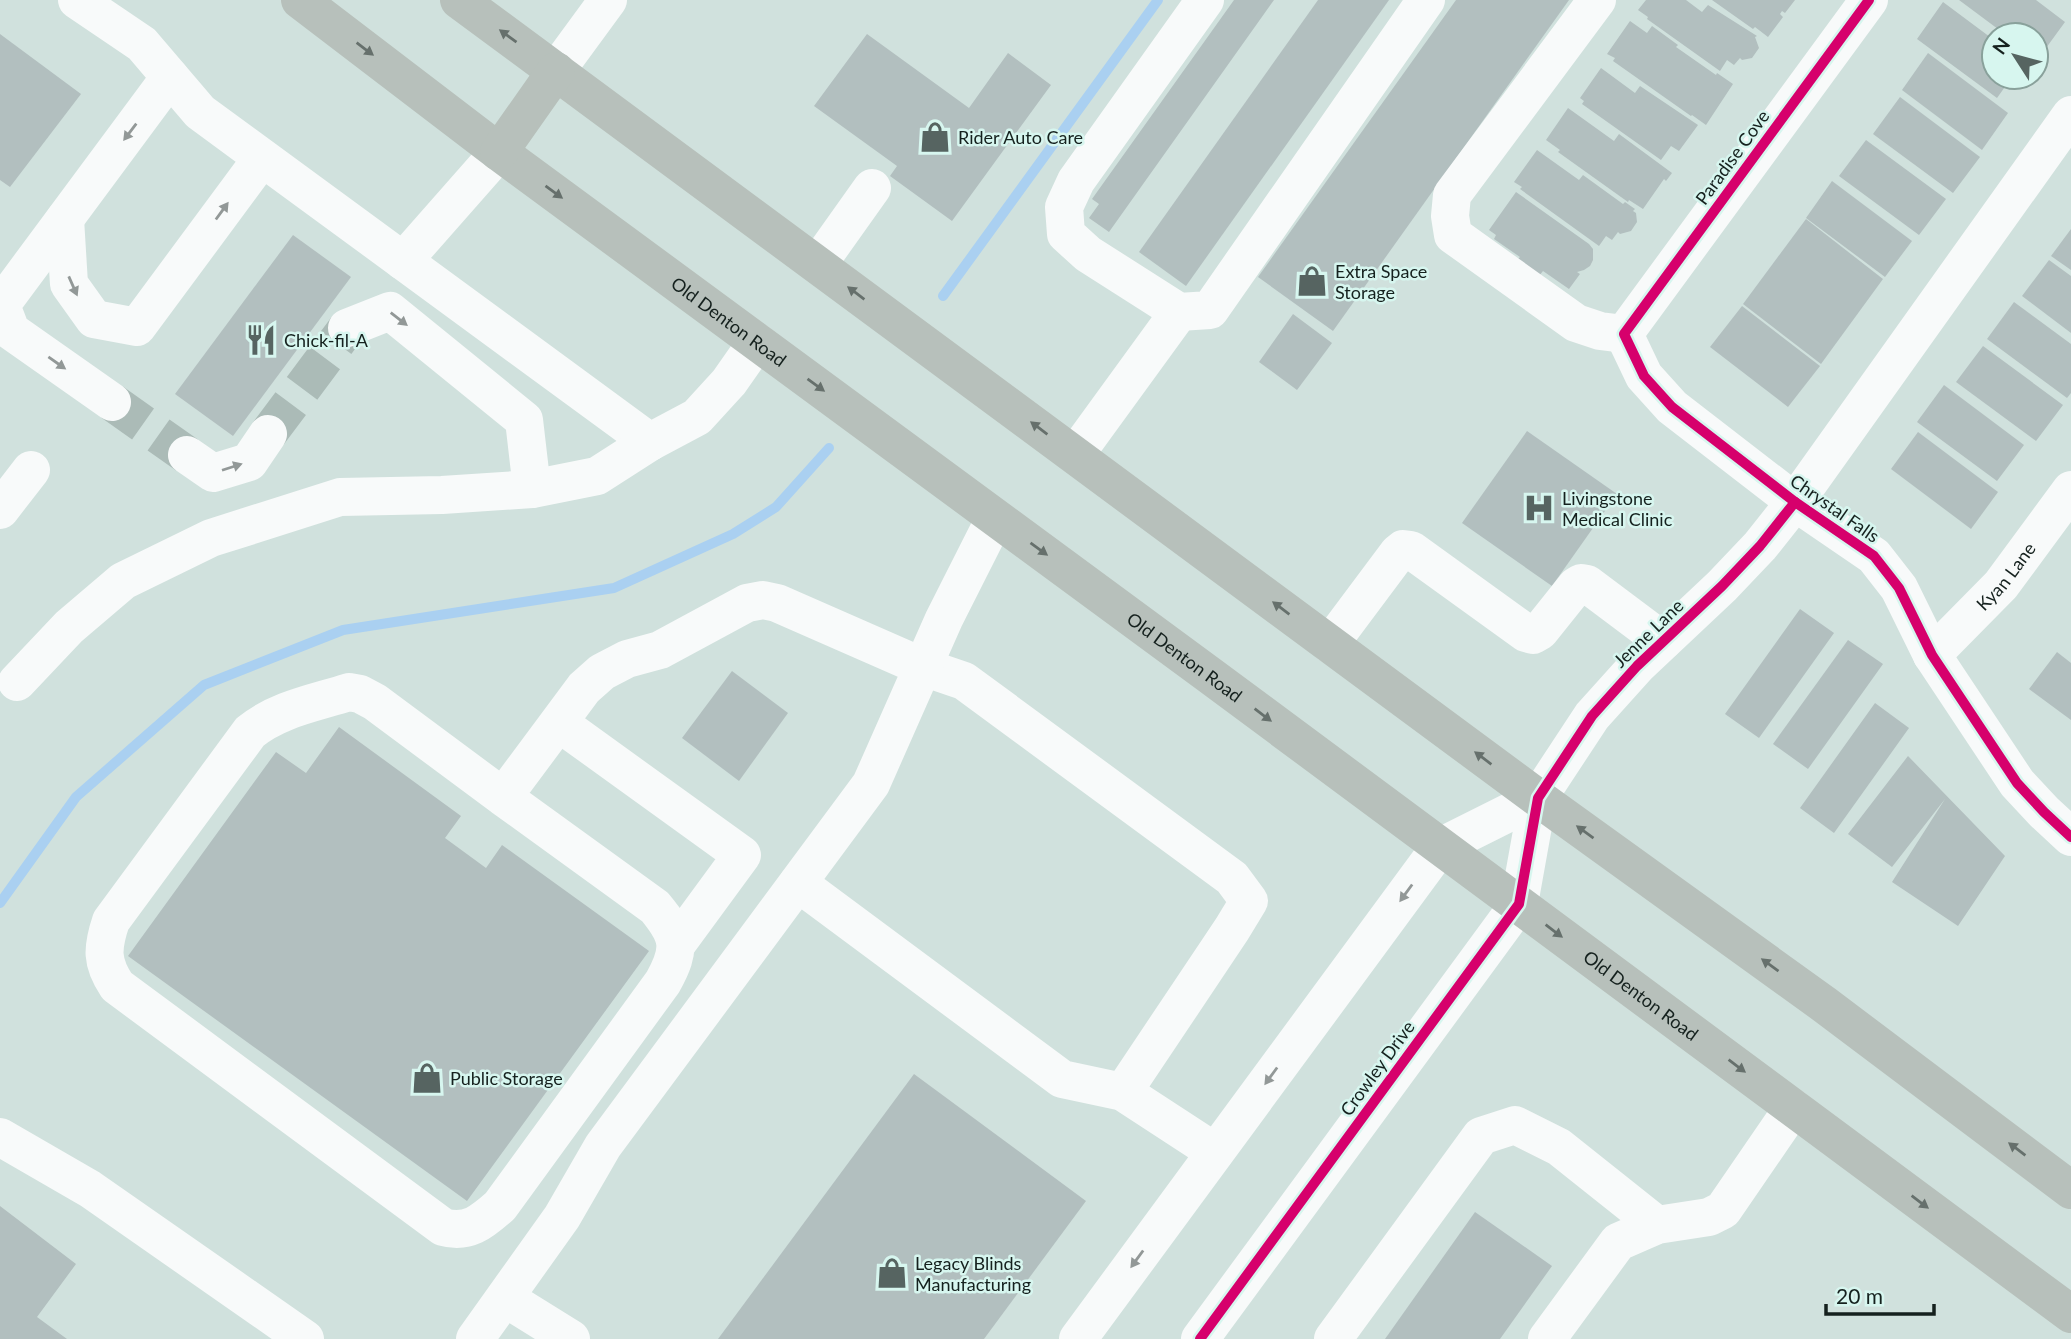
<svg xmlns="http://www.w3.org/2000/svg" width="2071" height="1339" font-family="Lato,sans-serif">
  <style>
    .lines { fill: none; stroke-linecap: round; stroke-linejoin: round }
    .stream { stroke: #aad0f1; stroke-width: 10 }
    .building { fill: #b2bfbf }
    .minor-tunnel { stroke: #abbbb7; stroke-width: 38; stroke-dasharray: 38 19; stroke-linecap: butt }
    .minor { stroke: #f8fafa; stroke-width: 38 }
    .major { stroke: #b7c0bb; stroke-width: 38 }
    .cycleway-casing { stroke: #d7f6ef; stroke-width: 15 }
    .cycleway { stroke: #d6006c; stroke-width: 10 }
    .oneway { fill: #66706c }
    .oneway2 { fill: #929897 }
    .labels { text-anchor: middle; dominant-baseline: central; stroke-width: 5; stroke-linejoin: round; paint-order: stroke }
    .poi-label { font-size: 18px; fill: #15211e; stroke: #d7f6ef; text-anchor: start }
    .street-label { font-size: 18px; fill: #15211e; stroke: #d7f6ef }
  </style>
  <rect width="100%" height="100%" fill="#d0e1dd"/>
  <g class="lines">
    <g class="stream">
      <path d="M943 296 1158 0"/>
      <path d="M0 903 76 797 204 685 343 630 614 588 733 534 776 507 829 448"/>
    </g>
  </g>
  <g class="building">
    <path d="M1234 0H1274L1109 232 1089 218 1099 204 1092 199Z"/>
    <path d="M1318 0H1389L1186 286 1139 252Z"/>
    <path d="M1456 0H1569L1333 331 1258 277Z"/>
    <path d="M1646 0H1686L1702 12 1708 5 1757 36 1755 37 1759 48 1752 58 1742 60 1740 58 1734 65 1727 60 1720 71 1647 19 1648 17 1638 10Z"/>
    <path d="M1712 0H1795L1785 13 1782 11 1780 14 1783 17 1768 37 1755 27 1753 29Z"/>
    <path d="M1959 0H2036L2065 22 2038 59 2036 57V35H2006Z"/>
    <path d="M1943 2 1994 40V77H2012L1997 98 1917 39Z"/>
    <path d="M1630 21 1647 33 1652 26 1678 45 1676 47 1716 75 1717 73 1733 84 1706 125 1692 115 1691 116 1613 61 1615 58 1607 54Z"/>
    <path d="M0 34 81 94 10 187 0 180Z"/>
    <path d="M867 34 969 108 1008 53 1051 85 952 221 890 176 897 166 814 106Z"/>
    <path d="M1928 53 2008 113 1982 150 1902 90Z"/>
    <path d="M1601 68 1635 93 1640 86 1698 125 1679 151 1671 146 1661 160 1582 104 1584 101 1580 98Z"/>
    <path d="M1900 97 1980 157 1953 193 1873 134Z"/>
    <path d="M1568 108 1614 141 1619 134 1672 173 1666 181 1664 179 1643 209 1629 200 1628 202 1558 152 1560 150 1546 140Z"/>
    <path d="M1866 140 1946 199 1919 235 1839 176Z"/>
    <path d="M1537 150 1579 180 1583 175 1623 204 1625 202 1635 209 1633 211 1636 213 1637 222 1631 231 1620 234 1618 232 1612 240 1606 236 1599 246 1520 189 1522 187 1514 182Z"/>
    <path d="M1832 181 1912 241 1885 277 1806 218Z"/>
    <path d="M1516 192 1589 244 1593 249V260L1590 266 1584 270 1577 272 1580 274 1569 289 1543 271 1539 276 1517 260 1520 257 1494 239 1496 235 1489 230Z"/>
    <path d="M1806 219 1883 279 1821 364 1743 304Z"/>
    <path d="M2071 229V270L2051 256Z"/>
    <path d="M293 235 351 277 233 436 175 394Z"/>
    <path d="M2049 260 2071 276V333L2022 296Z"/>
    <path d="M2014 302 2071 344V393L2067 398 1987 339Z"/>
    <path d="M1742 306 1820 366 1788 407 1710 347Z"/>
    <path d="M1293 314 1332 343 1297 390 1259 362Z"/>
    <path d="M1983 346 2063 405 2036 441 1956 382Z"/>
    <path d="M1944 385 2024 445 1997 481 1917 422Z"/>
    <path d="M1527 431 1617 494 1552 586 1462 523Z"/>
    <path d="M1918 432 1998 492 1971 529 1891 469Z"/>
    <path d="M1800 609 1834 633 1759 738 1725 714Z"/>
    <path d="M1848 640 1883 664 1808 769 1773 744Z"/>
    <path d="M2057 652 2071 663V720L2029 689Z"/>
    <path d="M732 671 788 713 739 781 682 738Z"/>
    <path d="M1875 703 1909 728 1834 833 1800 808Z"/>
    <path d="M339 727 461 816 445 838 486 868 502 845 649 951 467 1201 128 956 276 752 306 773Z"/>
    <path d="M1908 756 2005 856 1958 926 1892 882 1945 799 1892 867 1848 834Z"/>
    <path d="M914 1074 1086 1201 984 1339H718Z"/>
    <path d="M0 1206 76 1264 37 1317 67 1339H0Z"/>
    <path d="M1475 1212 1552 1266 1500 1339H1385Z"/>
  </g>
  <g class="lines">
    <g class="minor-tunnel">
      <path d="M112 402 187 455"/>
      <path d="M268 434 347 328"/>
    </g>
    <g class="minor">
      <path d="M77 0 142 44 200 112 650 442 697 417 729 382 757 342"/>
      <path d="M1205 0 1076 181 1064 207 1066 234 1088 254 1179 312 1210 310 1426 0"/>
      <path d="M1597 0 1452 195 1450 216 1453 235 1576 323 1600 331 1624 334"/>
      <path d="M556 71 608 0"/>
      <path d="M65 219 69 284 94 319 137 327 262 158"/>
      <path d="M403 261 499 152"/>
      <path d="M818 264 872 188"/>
      <path d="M347 328 390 311 524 420 532 489"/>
      <path d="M1624 334 1644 376 1672 407 1795 502 1874 556 1899 588 1932 655 2017 783 2044 812 2071 837"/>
      <path d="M1624 334 1869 0"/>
      <path d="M112 402 11 331 1 305 170 77"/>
      <path d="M187 455 213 473 249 462 268 434"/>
      <path d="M1075 455 1179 312"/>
      <path d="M0 510 31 470"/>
      <path d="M1330 644 1398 553 1403 549 1411 550 1526 633 1533 635 1540 631 1576 586 1581 583 1587 584 1663 641"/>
      <path id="s1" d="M1932 655 2001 585 2071 490"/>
      <path d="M17 682 69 627 123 581 211 538 340 497 442 495 532 489 597 476 650 442"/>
      <path d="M559 723 742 855 676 945"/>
      <path d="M503 797 375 702 360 694 349 692C315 703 278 709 250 732L111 921C102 948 101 962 117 986L443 1227C468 1234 482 1222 500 1206L663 982C682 948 679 936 655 907L503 797 584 688 602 672 627 659 660 650 747 603 763 600 777 603 923 667 964 681 1232 878 1249 901 1232 929 1123 1092"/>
      <path d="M798 883 1062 1079 1123 1092 1215 1152"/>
      <path d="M0 1137 90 1189 305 1339"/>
      <path d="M505 1298 571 1339"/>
      <path d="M475 1339 562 1217 603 1146 871 784 944 619 995 518"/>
      <path d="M1078 1339 1440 847 1538 798"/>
      <path d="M1200 1339 1519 904 1538 798 1592 716 1637 666 1722 586 1760 546 1795 502 2071 115"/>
      <path d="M1333 1339 1481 1136 1515 1125 1559 1147 1657 1225"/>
      <path d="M1547 1339 1618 1242 1657 1225 1709 1217 1723 1210 1793 1108"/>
    </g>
    <g class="major">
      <path id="s2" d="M300 0 499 152 1208 674 2071 1314"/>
      <path d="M459 0 1538 798 1825 1005 2071 1190"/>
      <path d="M499 152 556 71"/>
    </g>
    <defs>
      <g id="cycleway">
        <path d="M1869 0 1624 334 1644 376 1672 407 1795 502 1874 556 1899 588 1932 655 2017 783 2044 812 2071 837"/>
        <path d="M1200 1339 1519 904 1538 798 1592 716 1637 666 1722 586 1760 546 1795 502"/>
      </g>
    </defs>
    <use href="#cycleway" class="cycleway-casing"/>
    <use href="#cycleway" class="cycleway"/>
  </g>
  <defs><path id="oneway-solid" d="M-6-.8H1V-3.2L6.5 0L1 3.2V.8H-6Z" transform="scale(1.75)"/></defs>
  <g class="oneway">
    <use href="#oneway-solid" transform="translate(508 36) rotate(-144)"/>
    <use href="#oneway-solid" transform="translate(365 49) rotate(37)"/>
    <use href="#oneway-solid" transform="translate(554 192) rotate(36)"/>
    <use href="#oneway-solid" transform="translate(856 293) rotate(-143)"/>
    <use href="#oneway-solid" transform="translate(816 385) rotate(36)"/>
    <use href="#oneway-solid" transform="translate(1039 428) rotate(-143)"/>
    <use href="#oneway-solid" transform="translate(1039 549) rotate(36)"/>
    <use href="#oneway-solid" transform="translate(1281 608) rotate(-143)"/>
    <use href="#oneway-solid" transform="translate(1263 715) rotate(37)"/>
    <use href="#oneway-solid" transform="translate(1483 758) rotate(-143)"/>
    <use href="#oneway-solid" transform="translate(1585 832) rotate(-144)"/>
    <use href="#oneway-solid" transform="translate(1554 931) rotate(37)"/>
    <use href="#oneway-solid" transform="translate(1770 965) rotate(-144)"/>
    <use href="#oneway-solid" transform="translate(1737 1066) rotate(37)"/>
    <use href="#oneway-solid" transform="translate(2017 1149) rotate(-143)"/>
    <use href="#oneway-solid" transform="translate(1920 1202) rotate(37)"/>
  </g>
  <g class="oneway2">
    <use href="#oneway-solid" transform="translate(130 132) rotate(127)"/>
    <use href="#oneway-solid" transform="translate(222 211) rotate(-54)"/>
    <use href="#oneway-solid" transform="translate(73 286) rotate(66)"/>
    <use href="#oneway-solid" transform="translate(399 319) rotate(38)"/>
    <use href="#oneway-solid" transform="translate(57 363) rotate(35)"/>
    <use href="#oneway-solid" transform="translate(232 467) rotate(-18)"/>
    <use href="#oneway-solid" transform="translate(1406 893) rotate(126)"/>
    <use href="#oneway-solid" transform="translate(1271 1076) rotate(126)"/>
    <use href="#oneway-solid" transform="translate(1137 1259) rotate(126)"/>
  </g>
  <defs>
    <symbol id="shop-bare" viewBox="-9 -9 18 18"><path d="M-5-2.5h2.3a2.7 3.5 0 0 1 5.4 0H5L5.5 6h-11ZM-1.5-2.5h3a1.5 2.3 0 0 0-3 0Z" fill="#566461" stroke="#d7f6ef" stroke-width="2.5" paint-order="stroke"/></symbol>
    <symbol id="restaurant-bare" viewBox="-9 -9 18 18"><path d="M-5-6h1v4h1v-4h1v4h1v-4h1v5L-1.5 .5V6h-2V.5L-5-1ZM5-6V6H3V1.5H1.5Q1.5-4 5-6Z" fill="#566461" stroke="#d7f6ef" stroke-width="2.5" paint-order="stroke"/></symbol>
    <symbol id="hospital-bare" viewBox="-9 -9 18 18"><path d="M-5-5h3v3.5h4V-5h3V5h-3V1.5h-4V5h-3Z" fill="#566461" stroke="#d7f6ef" stroke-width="2.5" paint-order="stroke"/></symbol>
  </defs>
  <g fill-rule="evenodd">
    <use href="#shop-bare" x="913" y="115" width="44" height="44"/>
    <use href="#shop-bare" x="1290" y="259" width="44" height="44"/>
    <use href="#restaurant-bare" x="239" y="318" width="44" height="44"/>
    <use href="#hospital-bare" x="1517" y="486" width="44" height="44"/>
    <use href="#shop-bare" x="405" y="1056" width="44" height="44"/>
    <use href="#shop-bare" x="870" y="1251" width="44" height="44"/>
  </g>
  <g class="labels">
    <g class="poi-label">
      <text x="958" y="137">Rider Auto Care</text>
      <text x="1335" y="271">Extra Space<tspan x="1335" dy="21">Storage</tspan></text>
      <text x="284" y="340">Chick-fil-A</text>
      <text x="1562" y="498">Livingstone<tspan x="1562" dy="21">Medical Clinic</tspan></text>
      <text x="450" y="1078">Public Storage</text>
      <text x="915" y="1263">Legacy Blinds<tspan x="915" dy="21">Manufacturing</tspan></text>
    </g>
    <g class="street-label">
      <text transform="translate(1732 157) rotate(-54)">Paradise Cove</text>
      <text stroke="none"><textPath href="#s2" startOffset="536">Old Denton Road</textPath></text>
      <text transform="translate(1835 508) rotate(35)">Chrystal Falls</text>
      <text stroke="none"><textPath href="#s1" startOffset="108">Kyan Lane</textPath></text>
      <text transform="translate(1648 633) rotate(-44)">Jenne Lane</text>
      <text stroke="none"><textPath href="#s2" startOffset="1102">Old Denton Road</textPath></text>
      <text stroke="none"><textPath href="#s2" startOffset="1670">Old Denton Road</textPath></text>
      <text transform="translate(1377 1068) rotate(-54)">Crowley Drive</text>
    </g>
  </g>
  <g transform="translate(2015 56) rotate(306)"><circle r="33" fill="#d7f6ef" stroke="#89a19b" stroke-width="2"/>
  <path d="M0-5L12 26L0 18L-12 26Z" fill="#566461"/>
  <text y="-10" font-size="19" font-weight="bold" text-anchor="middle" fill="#15211e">N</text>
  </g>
  <path d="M1826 1304v10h108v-10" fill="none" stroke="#15211e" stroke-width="3.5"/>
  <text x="1836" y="1304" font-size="21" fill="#15211e" stroke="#d7f6ef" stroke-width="5" paint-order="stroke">20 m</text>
</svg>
